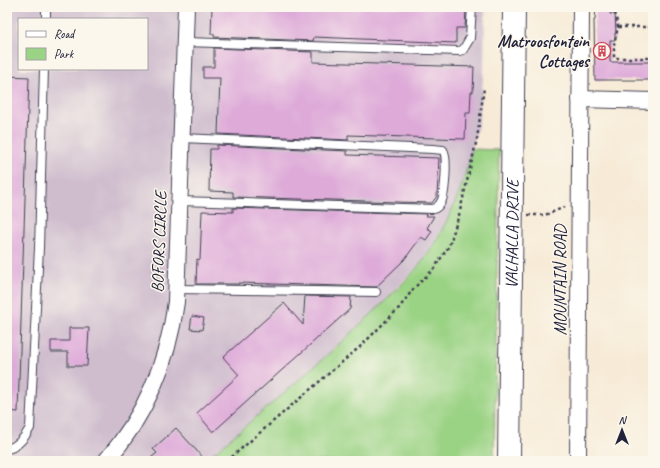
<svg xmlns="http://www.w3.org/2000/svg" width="660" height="468" font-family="Caveat,sans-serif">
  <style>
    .industrial { fill: #cfbdce; fill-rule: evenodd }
    .green { fill: #9bd385; stroke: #5e7a60 }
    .building { fill: #deabd9 }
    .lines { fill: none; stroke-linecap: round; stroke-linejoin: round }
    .service-casing { stroke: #424052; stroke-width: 10 }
    .minor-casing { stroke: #424052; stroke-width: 18 }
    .secondary-casing { stroke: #424052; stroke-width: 24 }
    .path { stroke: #424052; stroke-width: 2.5; stroke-dasharray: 3 3; stroke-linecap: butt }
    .service { stroke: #fff; stroke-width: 8 }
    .minor { stroke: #fff; stroke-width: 16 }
    .secondary { stroke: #fff; stroke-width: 22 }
    .labels { text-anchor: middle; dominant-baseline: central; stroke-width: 3; stroke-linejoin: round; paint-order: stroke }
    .poi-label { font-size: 17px; font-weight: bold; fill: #22223b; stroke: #fbf7ec; text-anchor: end }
    .street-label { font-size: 17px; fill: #22223b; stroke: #fbf7ec }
  </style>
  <rect width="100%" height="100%" fill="#fbf7ec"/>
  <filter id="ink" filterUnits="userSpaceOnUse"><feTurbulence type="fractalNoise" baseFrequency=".025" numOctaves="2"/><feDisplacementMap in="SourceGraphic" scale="8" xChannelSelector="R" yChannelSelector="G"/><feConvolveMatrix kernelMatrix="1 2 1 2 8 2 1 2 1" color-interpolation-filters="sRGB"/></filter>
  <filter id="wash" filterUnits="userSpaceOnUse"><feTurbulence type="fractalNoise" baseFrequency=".012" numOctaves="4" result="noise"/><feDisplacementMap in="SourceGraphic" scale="16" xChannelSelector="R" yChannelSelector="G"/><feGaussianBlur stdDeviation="0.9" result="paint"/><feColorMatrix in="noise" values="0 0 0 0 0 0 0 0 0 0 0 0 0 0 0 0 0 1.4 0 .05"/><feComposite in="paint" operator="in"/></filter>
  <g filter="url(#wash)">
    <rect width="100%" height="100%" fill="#f7ebd7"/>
    <path class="industrial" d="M7 7H485L484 69 479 121 467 173 448 219 423 260 382 304 318 364 204 461H7ZM19 19H147V69H19Z"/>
    <path class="green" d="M472 149 499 150 494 461H204C257 416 311 371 362 323 381 305 408 280 423 260 447 228 463 188 472 149Z"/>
    <g id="blocks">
      <g class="building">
        <path d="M212 7H466L465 28H456V43L314 37 313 41 214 37V34H211Z"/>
        <path d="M596 7H610V14H615L616 33H615V40H610V62H653V80H595L594 20H595Z"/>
        <path d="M214 48 313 52V62L474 67 473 92H471L470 113H466L465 139 348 135V140L218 134 220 78H203V67H214Z"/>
        <path d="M7 76 29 77 18 412 7 411Z"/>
        <path d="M217 145 347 151V155L439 158 437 196 432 203 233 197V192L209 191 210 149H217Z"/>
        <path d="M233 208 427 214 426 216H434L427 228 432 231 426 240 421 237 404 260 376 287 239 283V284H196L197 259 200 260 202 211 233 212Z"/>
        <path d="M305 296 351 297 350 309 213 432 197 413 239 375 223 357 284 303 303 325Z"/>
        <path d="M192 316 204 318 202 330 190 329Z"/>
        <path d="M69 328H89L87 366H68V352H51V341H69Z"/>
        <path d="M176 428 206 461H147L157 453 153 449Z"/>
      </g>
    </g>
  </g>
  <g filter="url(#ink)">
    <use href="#blocks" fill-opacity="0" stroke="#424052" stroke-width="1"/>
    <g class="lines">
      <defs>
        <g id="service">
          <path d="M46 19V7"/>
          <path d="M185 42 459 51 463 50 470 38 472 7"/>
          <path d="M180 201 434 209C439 206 440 204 442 200 445 192 448 155 443 150L433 149 182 138"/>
          <path d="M177 289 376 292"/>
          <path d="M7 449C18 447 25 437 30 428L39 248 44 69"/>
        </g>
        <g id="minor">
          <path d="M580 99 653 101"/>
          <path d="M106 461C146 415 168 362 176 302L186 7"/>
          <path d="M578 461 581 7"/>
        </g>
        <g id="secondary">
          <path id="s1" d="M509 461 514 7"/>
        </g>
      </defs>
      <use href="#service" class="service-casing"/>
      <use href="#minor" class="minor-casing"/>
      <use href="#secondary" class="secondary-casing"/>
      <g class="path">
        <path d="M614 7 618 27 614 44V58H653"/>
        <path d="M653 20 650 27 653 33"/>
        <path d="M618 27H650"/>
        <path d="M528 215H545L565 207"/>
        <path d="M227 461 362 345 399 308 414 288 433 270 449 246 459 215 477 139 484 88"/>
      </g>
      <use href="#service" class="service"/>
      <use href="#minor" class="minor"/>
      <use href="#secondary" class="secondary"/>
    </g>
  </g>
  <defs>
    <symbol id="building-ring" viewBox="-11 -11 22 22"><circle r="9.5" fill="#fbf7ec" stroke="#d1495b" stroke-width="1.5"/><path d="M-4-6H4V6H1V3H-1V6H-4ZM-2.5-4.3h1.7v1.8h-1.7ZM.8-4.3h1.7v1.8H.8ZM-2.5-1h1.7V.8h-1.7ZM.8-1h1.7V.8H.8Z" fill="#d1495b"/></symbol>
  </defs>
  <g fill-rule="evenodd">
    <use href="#building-ring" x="592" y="41" width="20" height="20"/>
  </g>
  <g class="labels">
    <g class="poi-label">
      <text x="589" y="41">Matroosfontein<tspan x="589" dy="20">Cottages</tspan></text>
    </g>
    <g class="street-label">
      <text stroke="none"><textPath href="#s1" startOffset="227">VALHALLA DRIVE</textPath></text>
      <text transform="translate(159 242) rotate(-88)">BOFORS CIRCLE</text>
      <text transform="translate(560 280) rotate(-90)">MOUNTAIN ROAD</text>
    </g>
  </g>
  <rect width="660" height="468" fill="none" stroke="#fbf7ec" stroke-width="24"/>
  <rect x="18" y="18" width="130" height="52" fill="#fbf7ec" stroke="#a4a2a5"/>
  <rect x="26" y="31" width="20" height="6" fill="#ffffff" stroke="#a4a2a5"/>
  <text x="54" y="38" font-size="12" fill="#22223b">Road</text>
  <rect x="26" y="48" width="20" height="12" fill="#9bd385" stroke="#a4a2a5"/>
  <text x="54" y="58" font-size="12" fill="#22223b">Park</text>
  <g transform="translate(622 430)" stroke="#fbf7ec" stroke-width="3" paint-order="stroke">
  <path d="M0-3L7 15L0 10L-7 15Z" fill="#22223b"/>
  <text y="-6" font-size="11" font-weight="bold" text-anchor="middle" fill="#22223b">N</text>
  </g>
</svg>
